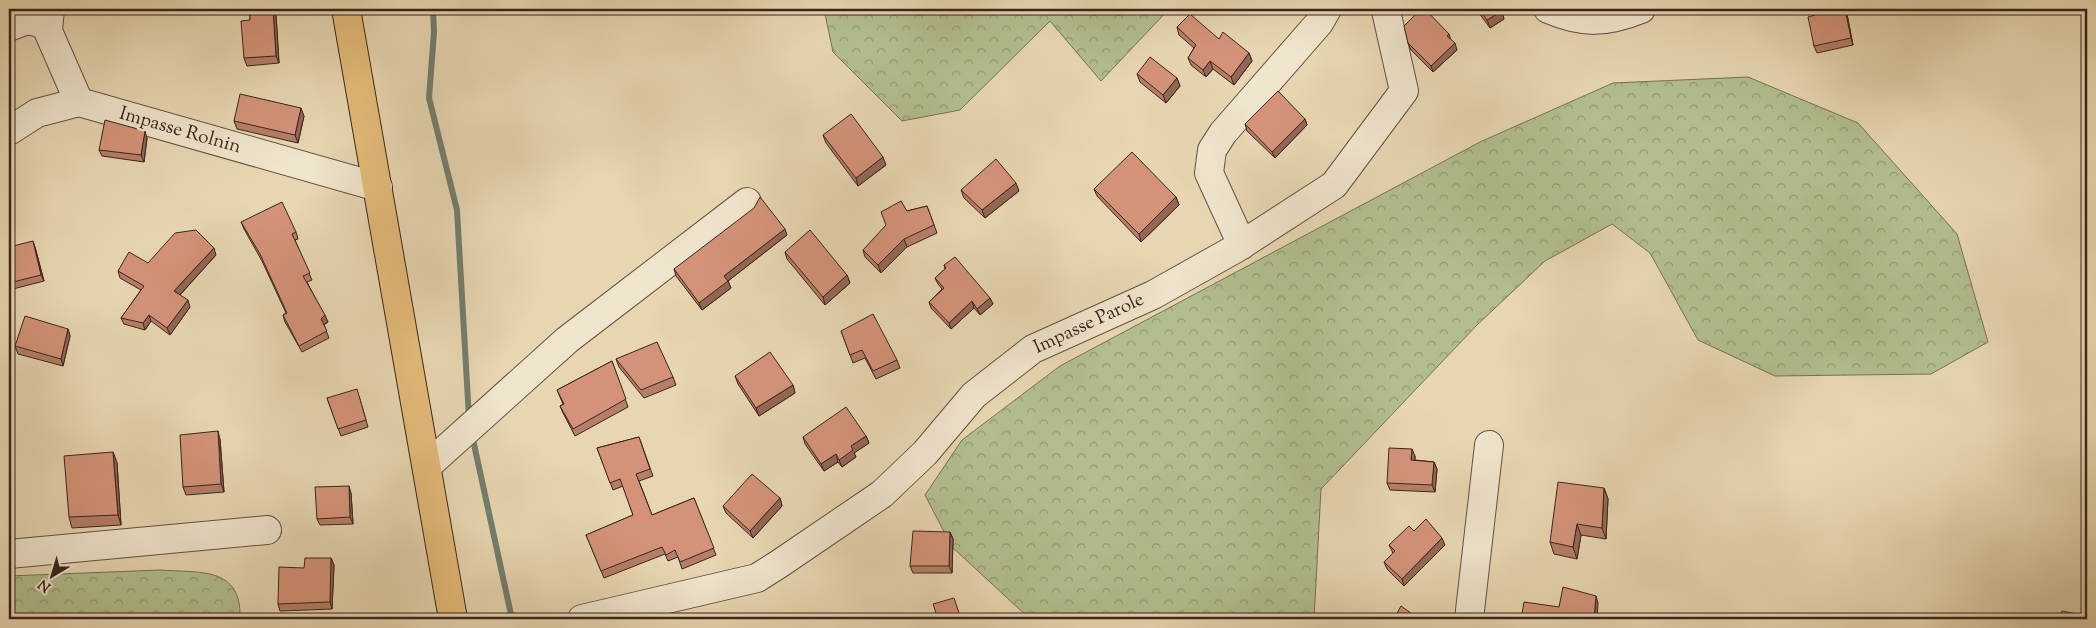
<svg xmlns="http://www.w3.org/2000/svg" width="2096" height="628" font-family="'Sorts Mill Goudy',serif">
  <style>
    .forest { fill: url(#forest-crowns); stroke: #767256 }
    .lines { fill: none; stroke-linecap: round; stroke-linejoin: round }
    .stream { stroke: #727e70; stroke-width: 6 }
    .minor-casing { stroke: #645143; stroke-width: 30 }
    .major-casing { stroke: #39251e; stroke-width: 30 }
    .minor { stroke: #efe4cc; stroke-width: 28 }
    .major { stroke: #e4bb78; stroke-width: 28 }
    .wall { fill: #b67e68; stroke: #39251e }
    .shaded-wall { fill: #946755; stroke: #39251e }
    .building { fill: #d49379; stroke: #39251e }
    .labels { text-anchor: middle; dominant-baseline: central; stroke-width: 5; stroke-linejoin: round; paint-order: stroke }
    .street-label { font-size: 19px; fill: #39251e; stroke: #efe4cc }
  </style>
  <defs>
    <pattern id="forest-crowns" width="20" height="18" patternUnits="userSpaceOnUse" patternTransform="scale(1.25)"><rect width="20" height="18" fill="#b2be8e"/><path d="M2 6a3 3 0 1 1 6 0M12 15a3 3 0 1 1 6 0" fill="none" stroke="#929a73"/></pattern>
  </defs>
  <rect width="100%" height="100%" fill="#e7d6b1"/>
  <filter id="stains"><feTurbulence type="fractalNoise" baseFrequency=".004" numOctaves="4"/><feColorMatrix values="0 0 0 0 .2 0 0 0 0 .09 0 0 0 0 .02 0 0 0 .5 -.17"/></filter>
  <radialGradient id="worn" r=".72"><stop offset=".6" stop-color="#630" stop-opacity="0"/><stop offset="1" stop-color="#630" stop-opacity=".3"/></radialGradient>
  <g class="forest">
    <path d="M824 9H1169L1101 81 1050 21 960 110 902 121 833 52Z"/>
    <path d="M1748 77 1858 123 1957 234 1988 342 1931 374 1775 376 1698 340 1650 253 1612 224 1545 261 1477 325 1321 489 1314 619H1030L952 547 925 495 962 440 1060 366 1480 142 1613 83Z"/>
    <path d="M160 570C200 573 242 566 240 619H9V576Z"/>
  </g>
  <g class="lines">
    <g class="stream">
      <path d="M433 9 434 32 429 98 457 210 469 418"/>
      <path d="M472 435 512 619"/>
    </g>
    <defs>
      <g id="minor">
        <path d="M50 9 48 31 79 102 378 187"/>
        <path d="M1548 9C1583 24 1606 23 1641 9"/>
        <path d="M9 27 27 20 48 25"/>
        <path d="M9 131 37 113 79 102"/>
        <path d="M1242 245 1209 173 1212 150 1223 133 1319 23 1327 9"/>
        <path d="M427 466 567 340 747 202"/>
        <path d="M9 554 267 530"/>
        <path d="M582 619 757 578 779 564 882 494 925 453 974 395 1033 349 1153 295 1235 249 1334 185 1404 91 1386 11"/>
        <path d="M1469 619 1489 445"/>
      </g>
      <path id="major" d="M346 9 453 619"/>
    </defs>
    <use href="#minor" class="minor-casing"/>
    <use href="#major" class="major-casing"/>
    <use href="#minor" class="minor"/>
    <use href="#major" class="major"/>
  </g>
  <g class="wall">
    <path d="M250 9H274L276 15 279 63 247 66 244 58 250 20Z"/>
    <path d="M1476 9H1500L1504 19 1490 28Z"/>
    <path d="M1814 9H1846L1853 45 1817 53 1814 46 1815 15Z"/>
    <path d="M1177 27 1219 39 1249 53 1252 61 1234 85 1213 69 1206 77 1191 65 1188 58 1194 48 1179 35Z"/>
    <path d="M1451 40 1457 50 1433 72 1411 50 1408 43Z"/>
    <path d="M1137 74 1177 78 1180 86 1166 103 1140 82Z"/>
    <path d="M304 116 298 143 237 129 234 121Z"/>
    <path d="M1305 119 1307 125 1275 158 1247 131 1245 124Z"/>
    <path d="M823 135 886 165 858 186 826 143Z"/>
    <path d="M147 138 144 162 102 156 99 150Z"/>
    <path d="M1094 189 1176 197 1179 205 1141 242 1097 196Z"/>
    <path d="M961 190 1019 191 985 218 964 198Z"/>
    <path d="M927 206 937 233 907 247 881 273 865 257 863 250 907 211Z"/>
    <path d="M241 222 296 232 298 239 295 240 312 280 307 282 328 322 324 325 329 338 302 352 285 322 283 315 286 313 262 261 244 229Z"/>
    <path d="M787 235 728 281 731 288 702 310 676 276 674 269Z"/>
    <path d="M9 247H35L44 281 9 290Z"/>
    <path d="M785 252 847 275 850 283 825 305 787 259Z"/>
    <path d="M216 255 180 295 190 307 170 335 151 321 145 330 124 324 121 318 141 290 120 278 118 271 148 263Z"/>
    <path d="M944 265 990 298 993 304 980 315 974 308 951 329 931 308 929 302 942 289 938 284 935 278 945 269Z"/>
    <path d="M68 329 70 336 63 366 18 354 15 346Z"/>
    <path d="M841 331 897 360 900 368 876 379 865 358 853 363Z"/>
    <path d="M616 359 673 377 676 385 644 398 619 367Z"/>
    <path d="M612 361 628 407 575 436 563 413 560 406 563 404 557 390Z"/>
    <path d="M735 376 793 385 795 393 759 416 738 384Z"/>
    <path d="M359 396 368 427 341 436 327 398Z"/>
    <path d="M866 436 869 443 854 453 856 457 842 467 838 462 824 471 805 444 803 437Z"/>
    <path d="M639 437 653 476 639 481 652 515 694 498 716 555 682 569 678 557 668 561 665 554 604 578 586 535 633 515 623 486 613 490 597 448Z"/>
    <path d="M220 439 224 492 186 495 183 487Z"/>
    <path d="M113 452 117 463 121 525 72 528 69 517Z"/>
    <path d="M1415 456V460L1434 462 1437 469 1435 492 1390 490 1387 483Z"/>
    <path d="M1604 488 1608 499 1606 539 1581 535 1577 559 1554 554 1550 542Z"/>
    <path d="M351 493 353 524 320 525 317 519Z"/>
    <path d="M780 498 782 506 753 538 726 513 723 506Z"/>
    <path d="M1414 531 1445 545 1404 586 1387 569 1384 562 1393 553 1389 545Z"/>
    <path d="M950 532 953 539 952 573H913L910 566Z"/>
    <path d="M331 558 334 565 332 609 280 611 278 604 304 568Z"/>
  </g>
  <g class="shaded-wall">
    <path d="M273 9 276 15 279 63 276 56Z"/>
    <path d="M1845 9H1846L1853 45 1851 38Z"/>
    <path d="M1502 11 1504 19 1490 28 1487 20Z"/>
    <path d="M1449 34 1451 40 1449 43 1447 36Z"/>
    <path d="M1455 43 1457 50 1433 72 1431 66Z"/>
    <path d="M1249 53 1252 61 1234 85 1231 77Z"/>
    <path d="M1210 61 1213 69 1206 77 1203 70Z"/>
    <path d="M1177 78 1180 86 1166 103 1163 95Z"/>
    <path d="M301 108 304 116 298 143 295 135Z"/>
    <path d="M1305 119 1307 125 1275 158 1272 152Z"/>
    <path d="M145 131 147 138 144 162 141 155Z"/>
    <path d="M883 157 886 165 858 186 856 178Z"/>
    <path d="M1016 183 1019 191 985 218 982 210Z"/>
    <path d="M1176 197 1179 205 1141 242 1139 234Z"/>
    <path d="M785 229 787 235 728 281 731 288 702 310 699 303 724 276Z"/>
    <path d="M904 239 907 247 881 273 878 265Z"/>
    <path d="M33 241 35 247 44 281 41 275Z"/>
    <path d="M214 248 216 255 177 298 174 291Z"/>
    <path d="M847 275 850 283 825 305 823 297Z"/>
    <path d="M990 298 993 304 980 315 977 309Z"/>
    <path d="M188 300 190 307 170 335 167 328Z"/>
    <path d="M972 301 974 308 951 329 949 323Z"/>
    <path d="M149 315 151 321 145 330 143 323Z"/>
    <path d="M325 315 328 322 323 325 321 319Z"/>
    <path d="M68 329 70 336 63 366 61 359Z"/>
    <path d="M793 385 795 393 759 416 756 408Z"/>
    <path d="M218 431 220 439 224 492 221 484Z"/>
    <path d="M866 436 869 443 854 453 856 457 842 467 839 460 851 446Z"/>
    <path d="M1412 449 1415 456 1414 467 1411 460Z"/>
    <path d="M113 452 117 463 121 525 118 515Z"/>
    <path d="M836 454 838 462 824 471 821 464Z"/>
    <path d="M1434 462 1437 469 1435 492 1432 485Z"/>
    <path d="M349 486 351 493 353 524 350 517Z"/>
    <path d="M1604 488 1608 499 1606 539 1602 528Z"/>
    <path d="M780 498 782 506 753 538 750 531Z"/>
    <path d="M1577 524 1581 535 1577 559 1573 547Z"/>
    <path d="M950 532 953 539 952 573 949 566Z"/>
    <path d="M1442 538 1445 545 1404 586 1402 579Z"/>
    <path d="M331 558 334 565 332 609 330 602Z"/>
    <path d="M1596 596 1598 603 1597 619H1594Z"/>
  </g>
  <g class="building">
    <path d="M250 9H273L276 56 244 58 241 21 250 20Z"/>
    <path d="M1421 9H1425L1449 34 1447 36 1455 43 1431 66 1408 43 1404 26Z"/>
    <path d="M1479 9H1500L1502 11 1487 20Z"/>
    <path d="M1814 9H1845L1851 38 1814 46 1808 17 1815 15Z"/>
    <path d="M1190 14 1219 39 1223 32 1249 53 1231 77 1210 61 1203 70 1188 58 1196 45 1177 27Z"/>
    <path d="M1150 57 1177 78 1163 95 1137 74Z"/>
    <path d="M1278 91 1305 119 1272 152 1245 124Z"/>
    <path d="M240 94 301 108 295 135 234 121Z"/>
    <path d="M851 114 883 157 856 178 823 135Z"/>
    <path d="M105 120 145 131 141 155 99 150Z"/>
    <path d="M1132 152 1176 197 1139 234 1094 189Z"/>
    <path d="M996 159 1016 183 982 210 961 190Z"/>
    <path d="M760 197 785 229 724 276 728 281 699 303 674 269 754 208Z"/>
    <path d="M901 201 907 211 927 206 934 225 904 239 878 265 863 250 886 225 881 212Z"/>
    <path d="M282 202 296 232 292 234 310 273 303 276 325 315 321 319 327 331 299 346 283 315 287 313 260 254 241 222Z"/>
    <path d="M196 230 214 248 174 291 188 300 167 328 149 315 143 323 121 318 144 286 118 271 129 252 148 263 175 233Z"/>
    <path d="M810 230 847 275 823 297 785 252Z"/>
    <path d="M33 241 41 275 9 283V247Z"/>
    <path d="M955 257 990 298 977 309 972 301 949 323 929 302 944 288 935 278 946 268 944 265Z"/>
    <path d="M873 314 897 360 873 371 862 350 850 355 841 331Z"/>
    <path d="M25 316 68 329 61 359 15 346Z"/>
    <path d="M657 342 673 377 641 390 616 359Z"/>
    <path d="M770 352 793 385 756 408 735 376Z"/>
    <path d="M612 361 626 399 573 429 560 406 564 404 557 390Z"/>
    <path d="M357 389 366 420 338 429 327 398Z"/>
    <path d="M846 407 866 436 851 446 853 450 839 460 836 454 821 464 803 437Z"/>
    <path d="M218 431 221 484 183 487 180 435Z"/>
    <path d="M639 437 650 469 636 474 652 515 694 498 714 548 680 562 675 550 666 555 662 547 601 571 586 535 633 515 620 479 610 483 597 448Z"/>
    <path d="M1389 448 1412 449 1411 460 1434 462 1432 485 1387 483Z"/>
    <path d="M113 452 118 515 69 517 64 456Z"/>
    <path d="M752 474 780 498 750 531 723 506Z"/>
    <path d="M1558 482 1604 488 1602 528 1577 524 1573 547 1550 542Z"/>
    <path d="M349 486 350 517 317 519 315 487Z"/>
    <path d="M1426 519 1442 538 1402 579 1384 562 1395 551 1389 545 1409 526 1414 531Z"/>
    <path d="M913 531 950 532 949 566H910Z"/>
    <path d="M305 558H331L330 602 278 604 279 567 304 568Z"/>
    <path d="M1563 587 1596 596 1594 619H1521L1524 602 1559 607Z"/>
    <path d="M954 598 961 619H938L933 604Z"/>
    <path d="M1401 606 1419 619H1394Z"/>
    <path d="M2062 611 2087 616V619H2060Z"/>
    <path d="M1916 617 1927 619H1915Z"/>
  </g>
  <g class="labels">
    <g class="street-label">
      <text transform="translate(180 131) rotate(16)">Impasse Rolnin</text>
      <text transform="translate(1089 324) rotate(-25)">Impasse Parole</text>
    </g>
  </g>
  <rect width="2096" height="628" fill="none" stroke="#e7d6b1" stroke-width="30"/>
  <rect x="10" y="10" width="2076" height="608" fill="none" stroke="#39251e" stroke-width="2.5"/>
  <rect x="15" y="15" width="2066" height="598" fill="none" stroke="#39251e"/>
  <g transform="translate(52 576) rotate(218)" stroke="#efe4cc" stroke-width="4" paint-order="stroke">
  <path d="M0-4L9 19L0 12L-9 19Z" fill="#39251e"/>
  <text y="-8" font-size="14" font-weight="bold" text-anchor="middle" fill="#39251e">N</text>
  </g>
  <rect width="100%" height="100%" filter="url(#stains)"/>
  <rect width="100%" height="100%" fill="url(#worn)"/>
</svg>
